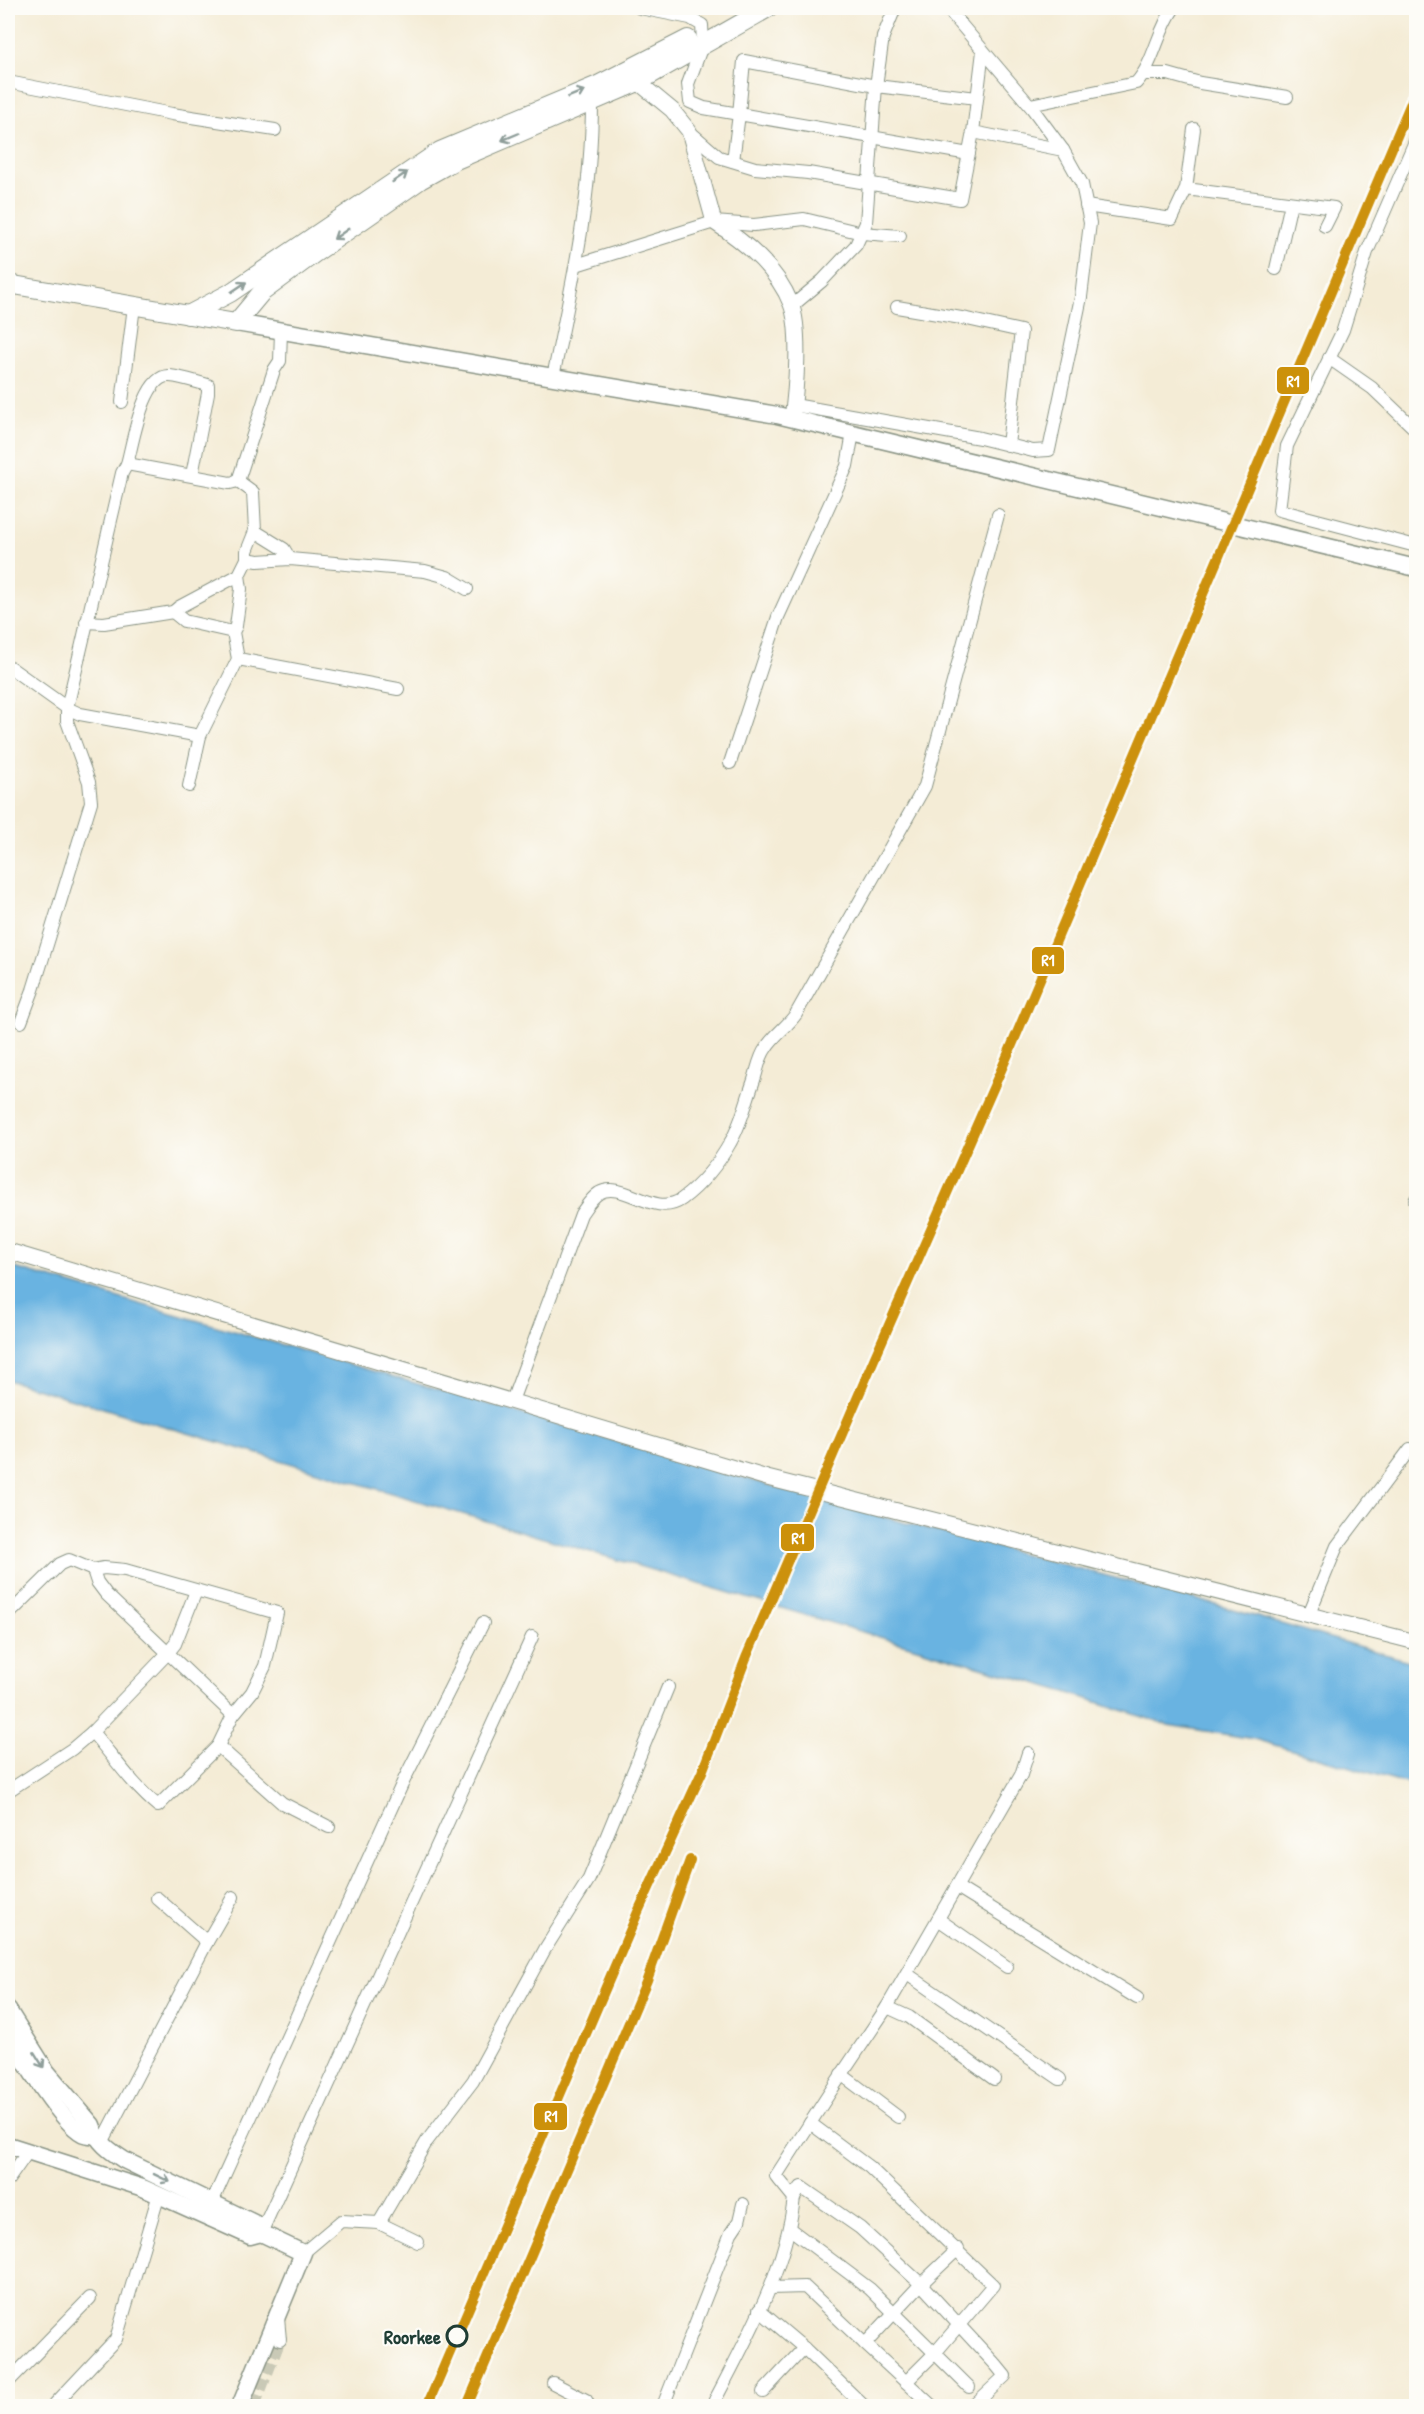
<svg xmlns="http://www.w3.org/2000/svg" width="1424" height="2414" font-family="'Patrick Hand',sans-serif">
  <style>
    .water { fill: #69b3e1; stroke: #44788a; stroke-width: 1.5 }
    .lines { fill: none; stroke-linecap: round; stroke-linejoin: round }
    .minor-tunnel { stroke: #c9c9b6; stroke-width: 12; stroke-dasharray: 12 6; stroke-linecap: butt }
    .minor-casing { stroke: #8a9485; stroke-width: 14 }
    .tertiary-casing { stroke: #8a9485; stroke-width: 17 }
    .secondary-casing { stroke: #8a9485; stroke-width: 19 }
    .primary-casing { stroke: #8a9485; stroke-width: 20 }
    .minor { stroke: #fff; stroke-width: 12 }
    .tertiary { stroke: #fff; stroke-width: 15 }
    .secondary { stroke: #fff; stroke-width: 16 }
    .primary { stroke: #fff; stroke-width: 18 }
    .rail-1-casing { stroke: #fdfcf7; stroke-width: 15 }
    .rail-1 { stroke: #cc910a; stroke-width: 10 }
    .oneway { stroke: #8f9e9a }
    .stop-dot { fill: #fdfcf7; stroke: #1f3d34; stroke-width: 3 }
    .labels { text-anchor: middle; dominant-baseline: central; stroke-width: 4.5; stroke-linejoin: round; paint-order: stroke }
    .stop-label { font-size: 20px; font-weight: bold; fill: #1f3d34; stroke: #fdfcf7; text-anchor: end }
    .line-badge { stroke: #fdfcf7; stroke-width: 2 }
    .badge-label { font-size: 16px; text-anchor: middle; font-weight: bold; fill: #fff }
  </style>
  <rect width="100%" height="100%" fill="#fdfcf7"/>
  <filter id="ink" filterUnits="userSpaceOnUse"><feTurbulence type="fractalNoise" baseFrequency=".0167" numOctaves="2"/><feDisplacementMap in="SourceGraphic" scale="12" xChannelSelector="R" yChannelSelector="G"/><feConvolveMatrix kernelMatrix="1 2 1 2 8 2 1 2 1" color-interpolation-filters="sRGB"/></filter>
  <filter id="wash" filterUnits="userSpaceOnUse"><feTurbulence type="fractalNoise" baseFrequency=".008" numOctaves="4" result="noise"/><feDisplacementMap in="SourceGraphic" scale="24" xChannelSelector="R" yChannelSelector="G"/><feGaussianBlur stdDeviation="1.35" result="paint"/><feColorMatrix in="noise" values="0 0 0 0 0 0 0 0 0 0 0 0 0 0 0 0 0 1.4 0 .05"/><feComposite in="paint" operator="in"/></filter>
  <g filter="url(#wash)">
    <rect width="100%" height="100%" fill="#f4ecd6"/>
    <path class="water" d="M8 1266 849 1508 1199 1600 1416 1663V1786L1254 1739 1168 1725 1066 1692 8 1380Z"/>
  </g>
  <g filter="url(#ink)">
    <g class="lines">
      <path class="minor-tunnel" d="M254 2406 280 2340"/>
      <defs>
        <g id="minor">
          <path d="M640 8 690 18 702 25 703 43 688 84 690 102 704 108 739 114 744 61 876 86 977 98"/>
          <path d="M983 51 973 132 1063 150"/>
          <path d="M1144 74H1168L1200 83 1287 97"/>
          <path d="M8 82 172 114 275 130"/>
          <path d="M1030 105 1136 83C1155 62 1157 31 1174 8"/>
          <path d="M689 131 719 157 755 168 808 173 960 199 973 132"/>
          <path d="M1416 139 1367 252 1343 330 1287 446 1279 510 1416 546V549"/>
          <path d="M733 161 739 114 969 154"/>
          <path d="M1186 189 1194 129"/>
          <path d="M1086 206 1172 219 1186 189 1334 208 1325 226"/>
          <path d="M576 265 714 222 754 225 804 219 862 233 900 236"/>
          <path d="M1276 269 1291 203"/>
          <path d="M792 306 822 281 856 245 866 223 876 86 883 37 895 8"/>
          <path d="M897 307 967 319 1021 331 1008 445"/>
          <path d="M1329 358 1372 388 1416 430"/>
          <path d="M553 377C572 286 592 196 592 103"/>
          <path d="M122 402 134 306"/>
          <path d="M794 405 980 438 1033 451 1049 450 1081 297 1090 223 1082 184 1063 150 1032 108 947 8"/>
          <path d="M238 481 274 370 280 361 281 331"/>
          <path d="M255 531 284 549 290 559"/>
          <path d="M247 559 258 561 290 559 425 571 447 577 467 589"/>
          <path d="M173 612 184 621 233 632"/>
          <path d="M86 622 104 623 173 612 179 607 239 575 247 559V551L255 531 253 492 238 481 230 483 127 464"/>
          <path d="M238 659 398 689"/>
          <path d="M8 666 67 708 80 714 200 736"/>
          <path d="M730 763 778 617 847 466 853 433"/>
          <path d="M189 786 200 736 238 659 233 632 236 626 241 589 239 575"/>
          <path d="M21 1022 33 990 91 802 89 782 67 721V708L122 473 127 464C133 443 143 374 170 376 182 377 196 382 208 385V393L192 475"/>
          <path d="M1415 1201 1416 1199"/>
          <path d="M512 1401 581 1214C586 1207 591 1198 599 1193 623 1179 654 1219 682 1199 701 1185 719 1163 730 1143 741 1125 746 1102 753 1083 757 1072 759 1057 766 1048 773 1036 787 1027 796 1014L925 786 998 515"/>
          <path d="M93 1570 97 1582 106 1594 233 1715"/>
          <path d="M1309 1614 1337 1546 1410 1449 1416 1454"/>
          <path d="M8 1615 60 1564 69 1560 93 1570 104 1568 125 1570 277 1613 265 1666 252 1692 233 1715 218 1746 158 1806C133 1786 113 1756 92 1732"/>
          <path d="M218 1746 282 1803 329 1827"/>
          <path d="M8 1791 72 1749 92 1732 167 1654 175 1644 196 1591"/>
          <path d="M957 1887 1137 1998"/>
          <path d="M157 1898 207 1942"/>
          <path d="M938 1919 1007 1967"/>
          <path d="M907 1974 1060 2079"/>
          <path d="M887 2007 909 2017 994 2079"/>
          <path d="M841 2074 898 2117"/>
          <path d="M810 2123 869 2167 993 2285 935 2353 906 2382"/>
          <path d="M102 2143 207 1942 233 1897"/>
          <path d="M8 2180 27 2153"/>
          <path d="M794 2198 801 2187 860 2228 921 2284 996 2365 1005 2376 973 2406"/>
          <path d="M209 2209 404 1780 483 1623"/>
          <path d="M379 2223 427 2141 473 2081 545 1949 589 1879 668 1687"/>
          <path d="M790 2229 870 2289 969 2387"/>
          <path d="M261 2233 532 1637"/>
          <path d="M303 2253 341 2221 379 2223 418 2242"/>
          <path d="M770 2288 805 2287 865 2344 921 2284 958 2249"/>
          <path d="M759 2310 804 2348 864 2406"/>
          <path d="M278 2318 280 2340"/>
          <path d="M865 2344 932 2406"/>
          <path d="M8 2382 90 2298"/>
          <path d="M553 2383 586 2400 589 2406"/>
          <path d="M763 2392 804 2348"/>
          <path d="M53 2406 116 2339 159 2194"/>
          <path d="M663 2406 731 2233 739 2221 743 2204"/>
          <path d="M712 2406C746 2340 785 2273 794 2198L776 2176 836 2083 887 2007 1021 1775 1028 1753"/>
        </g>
        <g id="tertiary">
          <path d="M638 82 672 110 689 131 714 222C745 242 777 268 791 304 801 329 796 391 792 418"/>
          <path d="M8 1251 767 1478 1416 1642"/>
        </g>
        <g id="secondary">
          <path d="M236 323 777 415 1416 568"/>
          <path d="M8 2010 47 2072 92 2125C97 2142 110 2151 124 2160L256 2224 261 2233"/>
          <path d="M8 2034C22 2057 60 2121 82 2133 86 2135 91 2135 95 2136"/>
          <path d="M8 2145 143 2188 250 2236 261 2233 303 2253 240 2406"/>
        </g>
        <g id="primary">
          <path d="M8 284 236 323 261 293 315 253 420 180 456 160 638 82 768 8"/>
          <path d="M188 315 230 293 440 151 598 85 688 39"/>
        </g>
      </defs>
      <use href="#minor" class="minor-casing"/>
      <use href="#tertiary" class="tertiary-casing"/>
      <use href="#secondary" class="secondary-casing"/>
      <use href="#primary" class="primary-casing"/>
      <use href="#minor" class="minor"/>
      <use href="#tertiary" class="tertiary"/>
      <use href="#secondary" class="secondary"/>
      <use href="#primary" class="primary"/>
      <defs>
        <g id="rail-1">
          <path d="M427 2406 638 1912 702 1772 746 1658 875 1357 1009 1052 1416 91"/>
          <path d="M467 2406 647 1980 690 1860"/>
        </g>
      </defs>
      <use href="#rail-1" class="rail-1-casing"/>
      <use href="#rail-1" class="rail-1"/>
    </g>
    <defs><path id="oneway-shaft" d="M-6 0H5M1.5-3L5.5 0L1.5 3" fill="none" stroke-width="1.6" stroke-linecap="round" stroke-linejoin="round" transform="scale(1.5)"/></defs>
    <g class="oneway">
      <use href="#oneway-shaft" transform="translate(576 94) rotate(-22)"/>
      <use href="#oneway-shaft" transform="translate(510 137) rotate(157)"/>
      <use href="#oneway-shaft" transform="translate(400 177) rotate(-34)"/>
      <use href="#oneway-shaft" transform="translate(341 234) rotate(145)"/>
      <use href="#oneway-shaft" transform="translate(239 287) rotate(-34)"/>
      <use href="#oneway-shaft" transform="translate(39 2060) rotate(58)"/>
      <use href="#oneway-shaft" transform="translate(162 2178) rotate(26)"/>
    </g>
  </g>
  <circle class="stop-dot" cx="457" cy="2336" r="10"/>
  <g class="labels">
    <g class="stop-label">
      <text x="441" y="2336">Roorkee</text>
    </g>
  </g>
  <g class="line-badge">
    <rect x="1276" y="366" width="34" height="29" rx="6" fill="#cc910a"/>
    <rect x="1031" y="946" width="34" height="29" rx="6" fill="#cc910a"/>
    <rect x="780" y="1523" width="35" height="29" rx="6" fill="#cc910a"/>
    <rect x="533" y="2102" width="35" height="29" rx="6" fill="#cc910a"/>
  </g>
  <g class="badge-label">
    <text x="1293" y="387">R1</text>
    <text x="1048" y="966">R1</text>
    <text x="798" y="1544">R1</text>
    <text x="551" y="2122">R1</text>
  </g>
  <rect width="1424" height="2414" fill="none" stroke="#fdfcf7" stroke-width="30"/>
</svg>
